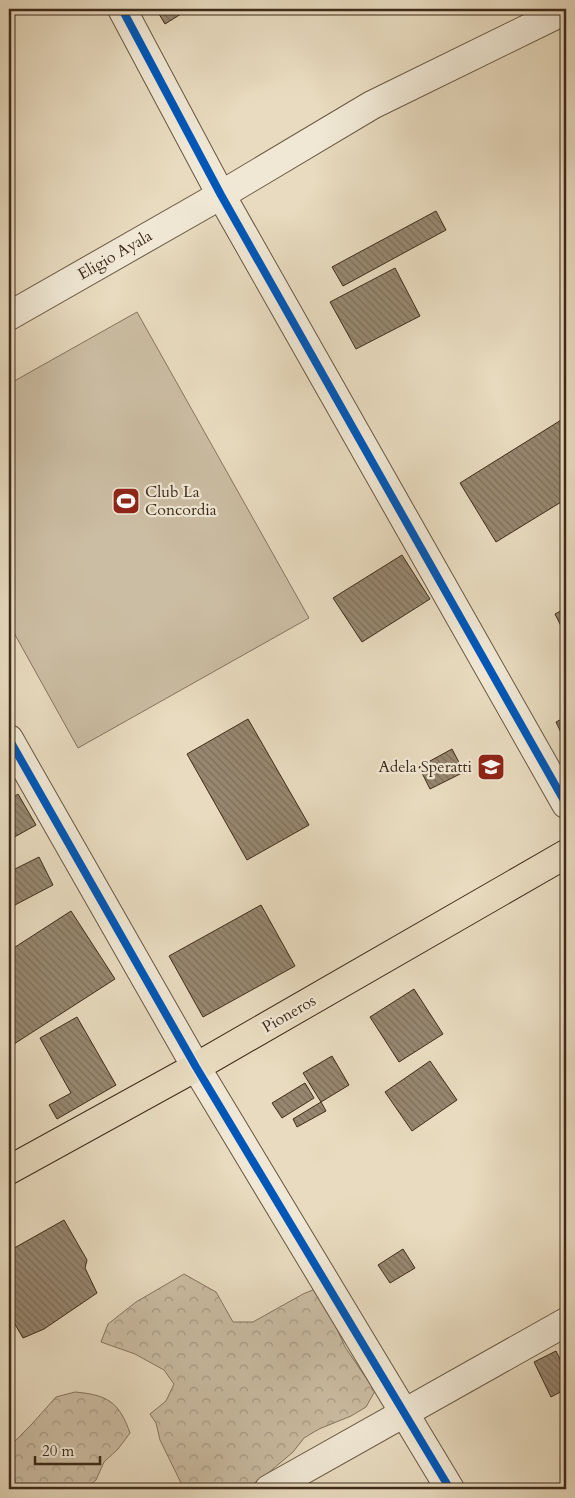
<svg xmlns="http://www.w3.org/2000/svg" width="575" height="1498" font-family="Cardo,serif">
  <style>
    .green { fill: #cbbda3; stroke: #85745e }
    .forest { fill: url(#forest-crowns); stroke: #85745e }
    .building { fill: url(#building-back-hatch); stroke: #3f2b1a }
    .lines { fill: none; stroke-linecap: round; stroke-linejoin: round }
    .minor-casing { stroke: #695743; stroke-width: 30 }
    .major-casing { stroke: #3f2b1a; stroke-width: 30 }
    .minor { stroke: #f0e8d5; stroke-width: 28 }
    .major { stroke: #e8dbbf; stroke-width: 28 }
    .cycleway-casing { stroke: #f0e8d5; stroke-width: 11 }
    .cycleway { stroke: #0057b8; stroke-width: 8 }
    .labels { text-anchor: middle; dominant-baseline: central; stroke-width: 4.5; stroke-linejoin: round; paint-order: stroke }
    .street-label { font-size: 16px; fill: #3f2b1a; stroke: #f0e8d5 }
    .poi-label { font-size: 16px; fill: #3f2b1a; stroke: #f0e8d5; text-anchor: start }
  </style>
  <defs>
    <pattern id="forest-crowns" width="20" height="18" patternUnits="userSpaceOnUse" patternTransform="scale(1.25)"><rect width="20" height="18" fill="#cbbda3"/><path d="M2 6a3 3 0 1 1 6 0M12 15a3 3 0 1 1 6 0" fill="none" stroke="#a69a84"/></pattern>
    <pattern id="building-back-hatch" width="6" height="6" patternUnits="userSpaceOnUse" patternTransform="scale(1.25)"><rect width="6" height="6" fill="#978770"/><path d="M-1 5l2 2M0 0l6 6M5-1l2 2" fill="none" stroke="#7d6f5b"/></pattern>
  </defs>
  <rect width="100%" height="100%" fill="#e8dbbf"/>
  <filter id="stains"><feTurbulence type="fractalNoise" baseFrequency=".004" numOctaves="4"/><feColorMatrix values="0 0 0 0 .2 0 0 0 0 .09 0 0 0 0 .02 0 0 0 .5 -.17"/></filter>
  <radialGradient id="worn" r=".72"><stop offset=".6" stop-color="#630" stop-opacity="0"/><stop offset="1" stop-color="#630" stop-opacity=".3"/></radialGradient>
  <path class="green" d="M137 312 309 618 78 748 9 624V384Z"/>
  <g class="forest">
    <path d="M184 1274 216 1292 233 1322H253L303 1294 320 1287 335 1313 338 1331 345 1347 375 1391 366 1407 351 1416 319 1429 304 1438 293 1452 267 1474 253 1484 241 1489H184L160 1440 156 1423 150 1414 166 1401 174 1384 164 1370 135 1354 101 1342 108 1324 136 1302Z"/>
    <path d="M75 1392C108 1395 119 1402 130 1433L118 1449 104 1462 96 1480 85 1489H9V1447L31 1425 56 1397Z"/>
  </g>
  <g class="building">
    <path d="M156 9H189L165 24Z"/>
    <path d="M436 211 446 230 343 286 332 267Z"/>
    <path d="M395 268 420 316 356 349 330 302Z"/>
    <path d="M566 417V499L496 542 460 483Z"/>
    <path d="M402 555 430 599 362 642 333 598Z"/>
    <path d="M566 608V636L555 614Z"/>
    <path d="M566 717V739H564L556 722Z"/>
    <path d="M248 719 309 825 247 860 187 754Z"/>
    <path d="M452 749 464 772 430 789 419 767Z"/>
    <path d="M18 794 36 825 9 840V800Z"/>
    <path d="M39 857 53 885 13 906 9 897V872Z"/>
    <path d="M261 905 295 966 203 1017 169 956Z"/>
    <path d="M71 911 115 979 14 1044 9 1036V951Z"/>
    <path d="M414 989 443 1034 399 1062 370 1017Z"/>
    <path d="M77 1017 116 1085 57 1119 49 1105 71 1093 40 1038Z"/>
    <path d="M332 1056 349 1085 321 1102 303 1073Z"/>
    <path d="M430 1061 457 1100 412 1131 385 1092Z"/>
    <path d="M305 1083 314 1098 282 1118 272 1103Z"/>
    <path d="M321 1102 326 1111 297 1127 293 1119Z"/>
    <path d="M64 1220 87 1260 85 1268 97 1293 44 1329 23 1338 9 1314V1251Z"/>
    <path d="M403 1249 415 1268 390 1283 378 1265Z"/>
    <path d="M556 1351 566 1372V1389L551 1397 534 1362Z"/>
  </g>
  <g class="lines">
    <defs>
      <g id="minor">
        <path d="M122 9 221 195 566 804"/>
        <path d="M9 316 221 195 372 105 566 10"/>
        <path d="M9 739 196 1067 450 1489"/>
        <path d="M269 1489 566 1322"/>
      </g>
      <path id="major" d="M9 1170 196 1067 566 854"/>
    </defs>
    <use href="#minor" class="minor-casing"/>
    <use href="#major" class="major-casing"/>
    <use href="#minor" class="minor"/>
    <use href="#major" class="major"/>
    <defs>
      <g id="cycleway">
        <path d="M122 9 221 195 566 804"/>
        <path d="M9 739 196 1067 450 1489"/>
      </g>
    </defs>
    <use href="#cycleway" class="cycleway-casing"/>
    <use href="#cycleway" class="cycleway"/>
  </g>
  <defs>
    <symbol id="stadium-square" viewBox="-11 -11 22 22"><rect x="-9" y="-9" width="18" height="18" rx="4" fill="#8f2418" stroke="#f0e8d5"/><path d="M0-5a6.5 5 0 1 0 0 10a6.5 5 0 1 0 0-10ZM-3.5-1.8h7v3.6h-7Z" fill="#fff"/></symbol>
    <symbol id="school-square" viewBox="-11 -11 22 22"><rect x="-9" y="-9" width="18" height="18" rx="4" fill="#8f2418" stroke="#f0e8d5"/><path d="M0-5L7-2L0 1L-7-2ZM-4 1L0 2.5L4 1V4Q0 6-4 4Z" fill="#fff"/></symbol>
  </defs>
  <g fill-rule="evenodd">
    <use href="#stadium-square" x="110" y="485" width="32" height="32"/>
    <use href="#school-square" x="475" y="751" width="32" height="32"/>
  </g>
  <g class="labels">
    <g class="street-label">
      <text transform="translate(115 255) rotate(-30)">Eligio Ayala</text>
      <text transform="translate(289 1014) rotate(-30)">Pioneros</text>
    </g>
    <g class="poi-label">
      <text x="145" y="492">Club La<tspan x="145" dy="18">Concordia</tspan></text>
      <text x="472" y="767" text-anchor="end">Adela Speratti</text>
    </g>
  </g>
  <rect width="575" height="1498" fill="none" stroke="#e8dbbf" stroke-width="30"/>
  <rect x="10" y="10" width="555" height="1478" fill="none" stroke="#3f2b1a" stroke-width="2.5"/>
  <rect x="15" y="15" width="545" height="1468" fill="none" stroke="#3f2b1a"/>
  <path d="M35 1456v8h65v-8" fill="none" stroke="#3f2b1a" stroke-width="2.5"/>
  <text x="42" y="1456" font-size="15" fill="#3f2b1a" stroke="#f0e8d5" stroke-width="4" paint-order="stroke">20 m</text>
  <rect width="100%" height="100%" filter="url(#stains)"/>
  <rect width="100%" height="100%" fill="url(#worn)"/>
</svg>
